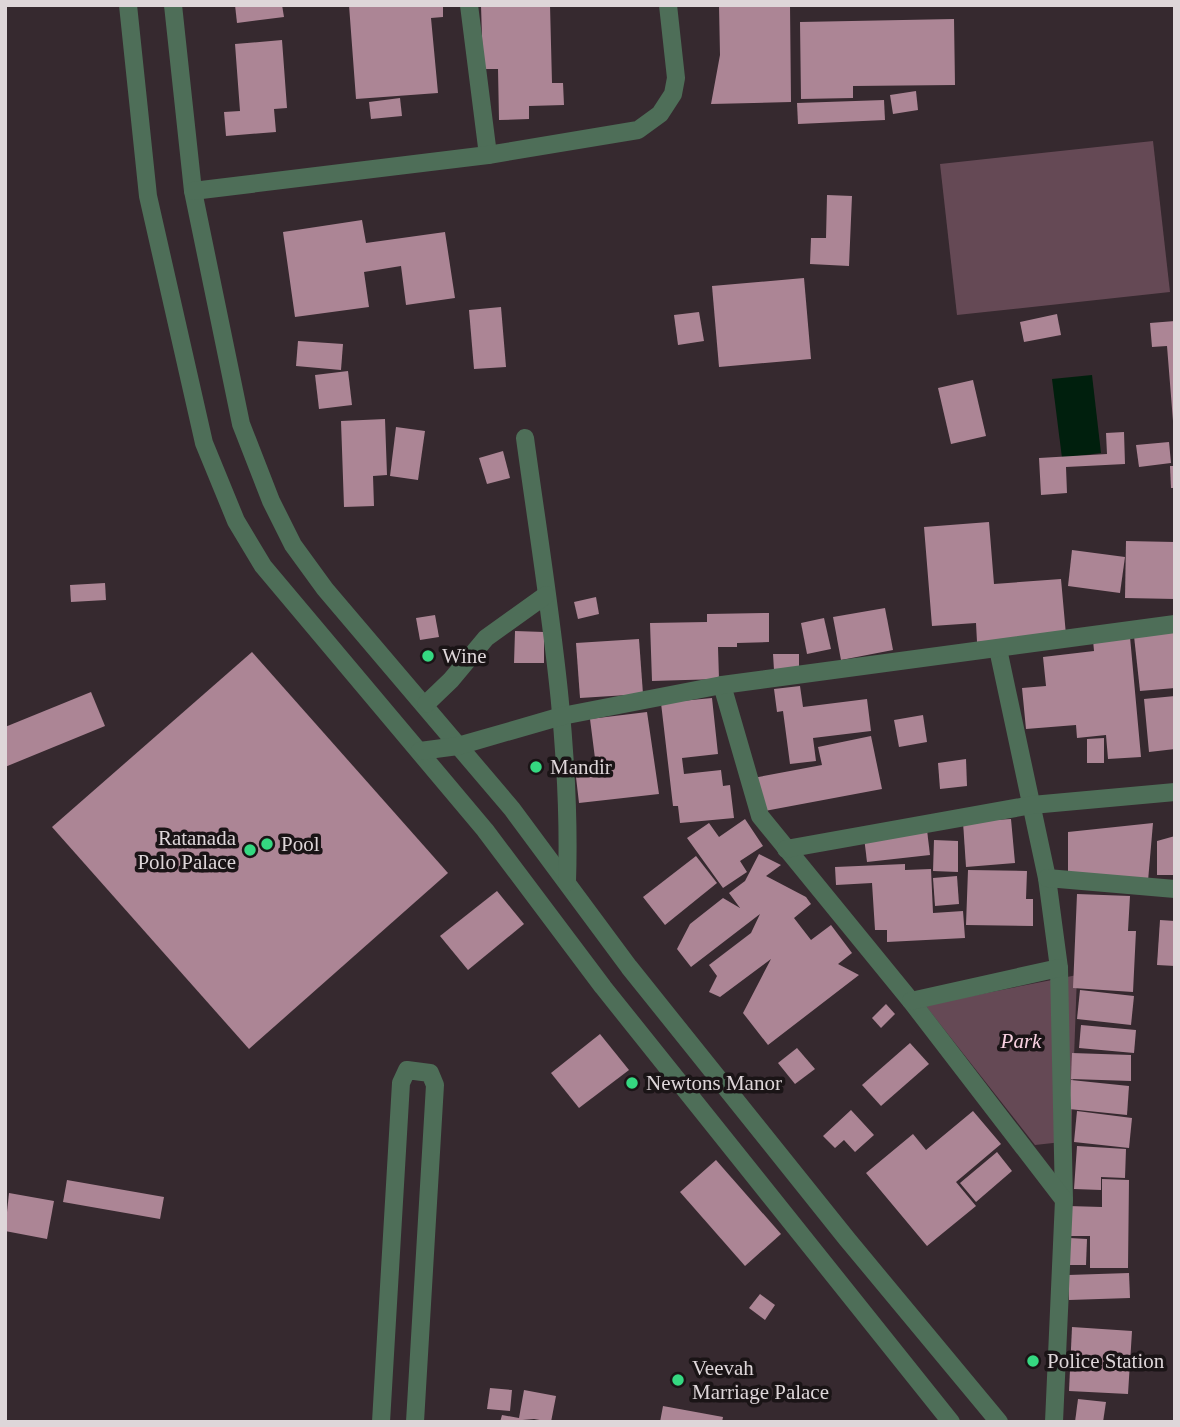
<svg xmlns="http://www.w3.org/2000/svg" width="1180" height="1427" font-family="'Times New Roman',serif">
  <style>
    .green { fill: #654955 }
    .water { fill: #001f0d }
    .building { fill: #ac8595 }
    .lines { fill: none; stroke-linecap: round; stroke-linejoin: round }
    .minor { stroke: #4e6e58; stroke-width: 18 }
    .poi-dot { fill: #35d881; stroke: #1a1416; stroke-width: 2.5 }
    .labels { text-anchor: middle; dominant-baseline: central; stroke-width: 7; stroke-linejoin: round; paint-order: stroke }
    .poi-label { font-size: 21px; fill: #ded6d9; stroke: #1a1416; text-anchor: start }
    .park-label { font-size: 21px; font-style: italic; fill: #f8d0e0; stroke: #1a1416 }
  </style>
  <rect width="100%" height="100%" fill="#36292f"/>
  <g class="green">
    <path d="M1153 141 1170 292 957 315 940 164Z"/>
    <path d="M1077 975 1071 1141 1035 1145 925 1005Z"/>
  </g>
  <path class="water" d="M1092 375 1101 453 1062 458 1052 379Z"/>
  <g class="building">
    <path d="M235 5H282L284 17 237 23Z"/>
    <path d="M349 5H443V17L431 18 438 93 356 99Z"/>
    <path d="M481 5H550L552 83H563L564 105 529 106V119L499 120 498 69H483Z"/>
    <path d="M719 5H790L791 102 711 104 720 55Z"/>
    <path d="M954 19 955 85 853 86V98L801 99 800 22Z"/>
    <path d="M282 40 287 108 274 109 276 132 226 136 224 112 240 111 235 44Z"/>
    <path d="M916 91 918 110 893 114 890 95Z"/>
    <path d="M400 98 402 116 371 119 369 102Z"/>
    <path d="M884 100 885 120 798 124 797 103Z"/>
    <path d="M827 195 852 196 849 266 810 264 811 238H826Z"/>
    <path d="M362 220 366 243 445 232 455 298 406 305 401 266 364 272 369 307 295 317 283 232Z"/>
    <path d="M804 278 811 359 719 367 712 286Z"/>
    <path d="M501 307 506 367 474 369 469 310Z"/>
    <path d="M699 312 704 341 678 345 674 315Z"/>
    <path d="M1057 314 1061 335 1024 342 1020 322Z"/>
    <path d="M1175 321V421H1173L1167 346 1152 347 1150 323Z"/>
    <path d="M298 341 343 344 341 370 296 366Z"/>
    <path d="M348 371 352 405 319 409 315 375Z"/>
    <path d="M973 380 986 436 951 444 938 388Z"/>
    <path d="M385 419 387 475 373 476 374 506 344 507 341 421Z"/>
    <path d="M396 427 425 431 418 480 390 476Z"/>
    <path d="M1124 432 1125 464 1066 467 1067 493 1041 495 1039 458 1107 454 1106 433Z"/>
    <path d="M1169 442 1171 463 1139 467 1136 445Z"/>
    <path d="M503 451 510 478 487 484 479 458Z"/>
    <path d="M1170 466H1175V488H1171Z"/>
    <path d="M989 522 994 584 1061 579 1066 635 977 642 976 623 932 626 924 527Z"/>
    <path d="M1126 541 1175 542V599L1125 598Z"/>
    <path d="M1072 550 1125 557 1120 593 1068 586Z"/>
    <path d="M105 583 106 600 71 602 70 585Z"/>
    <path d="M596 597 599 614 578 619 574 602Z"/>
    <path d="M885 608 893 650 841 660 833 617Z"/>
    <path d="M769 613V642L737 643V647H718L719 679 652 681 650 623 707 622V614Z"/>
    <path d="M435 615 439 637 420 640 416 618Z"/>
    <path d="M824 618 831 649 807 654 801 623Z"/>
    <path d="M515 631 544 632V663H514Z"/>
    <path d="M1175 632V688L1140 691 1134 636Z"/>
    <path d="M1130 637 1141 757 1108 759 1106 735 1077 738 1076 725 1026 729 1022 688 1046 686 1043 657 1094 651 1093 640Z"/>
    <path d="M639 639 643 694 580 698 576 643Z"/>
    <path d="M252 652 448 873 249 1049 52 827Z"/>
    <path d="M773 654H799V669L774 670Z"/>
    <path d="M800 686 803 707 867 699 871 731 813 738 816 761 790 764 783 711 777 712 774 689Z"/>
    <path d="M91 692 105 726 5 767V727Z"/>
    <path d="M1175 696V749L1149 752 1144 699Z"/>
    <path d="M712 698 718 754 682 758 684 774 721 770 723 786 730 785 734 818 680 823 678 806H673L661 703Z"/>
    <path d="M647 712 659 794 579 803 576 777 597 774 590 719Z"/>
    <path d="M923 715 927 742 899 747 894 720Z"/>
    <path d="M871 736 882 789 760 812 753 778 822 765 818 747Z"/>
    <path d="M1104 738V763H1087V739Z"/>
    <path d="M966 759 967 786 940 789 938 763Z"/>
    <path d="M745 819 763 846 740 861 747 872 723 888 687 838 709 823 719 837Z"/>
    <path d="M1011 819 1015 863 966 867 963 822Z"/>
    <path d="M1153 823 1148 881 1068 875V832Z"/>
    <path d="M927 830 930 855 867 862 864 837Z"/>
    <path d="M1175 836V875H1157V841Z"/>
    <path d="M934 840 958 841V872L933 871Z"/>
    <path d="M759 854 781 865 766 876 806 897 811 904 794 918 811 940 831 925 852 953 838 964 859 975 768 1045 743 1013 771 959 720 997 709 992 717 976 709 965 751 933 760 914 691 967 677 949 690 924 723 898 740 908 729 893 745 881Z"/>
    <path d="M696 856 717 883 665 925 643 897Z"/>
    <path d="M905 864V870L931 869 933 913 963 911 965 938 887 942V930H875L872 883 836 885 835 867Z"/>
    <path d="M968 870 1027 871 1026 899H1033V926L966 925Z"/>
    <path d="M957 876 959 904 935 906 933 878Z"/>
    <path d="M497 891 524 924 468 970 440 936Z"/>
    <path d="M1077 894 1130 896 1128 931H1136L1133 992 1073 988Z"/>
    <path d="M1160 920 1175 921V966L1157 965Z"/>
    <path d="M1080 990 1134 996 1131 1025 1077 1019Z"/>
    <path d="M886 1004 895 1014 881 1028 872 1018Z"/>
    <path d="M1081 1025 1136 1030 1134 1053 1079 1048Z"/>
    <path d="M600 1034 629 1070 579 1108 551 1073Z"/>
    <path d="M910 1043 929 1064 881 1106 862 1085Z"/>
    <path d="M797 1048 815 1069 795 1084 778 1063Z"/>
    <path d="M1072 1053 1131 1055V1081L1071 1079Z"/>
    <path d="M1071 1080 1129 1086 1127 1115 1069 1109Z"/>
    <path d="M851 1110 874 1135 855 1152 844 1140 835 1148 823 1136Z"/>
    <path d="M973 1111 1001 1144 956 1182 976 1206 927 1246 866 1173 913 1134 926 1150Z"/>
    <path d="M1077 1111 1132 1118 1129 1148 1074 1142Z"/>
    <path d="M1077 1146 1126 1149 1125 1178 1101 1177V1190L1074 1189Z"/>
    <path d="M997 1152 1012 1171 976 1202 960 1183Z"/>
    <path d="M716 1160 781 1234 745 1266 680 1192Z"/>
    <path d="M1102 1179 1129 1180 1128 1268H1090V1236H1068V1206L1102 1207Z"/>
    <path d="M67 1180 164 1197 160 1219 63 1202Z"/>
    <path d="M9 1193 54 1201 47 1239 5 1231Z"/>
    <path d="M1069 1238 1087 1239 1086 1265H1068Z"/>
    <path d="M1129 1273 1130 1298 1069 1300 1068 1275Z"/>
    <path d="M760 1294 775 1305 765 1320 749 1308Z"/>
    <path d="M1072 1327 1132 1331 1128 1394 1069 1391Z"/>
    <path d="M490 1388 512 1390 510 1411 487 1409Z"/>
    <path d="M524 1390 556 1396 551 1422 534 1419 500 1422 502 1415 519 1418Z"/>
    <path d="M1078 1399 1106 1402 1103 1422H1075Z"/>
    <path d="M663 1406 723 1417 722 1422H660Z"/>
  </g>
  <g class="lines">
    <g class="minor">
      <path d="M128 5 148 196 204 443 236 521 263 566 485 830 603 987 951 1422"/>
      <path d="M173 5 193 191 241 424 271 501 293 545 325 589 512 809 629 967 847 1239 999 1422"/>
      <path d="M469 5 488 155"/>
      <path d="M193 191 488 155 638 130 660 114 673 94 676 78 668 5"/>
      <path d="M525 438C545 585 572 733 567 882"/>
      <path d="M998 649 1047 878 1059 968 1064 1200"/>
      <path d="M722 685 760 816 911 1001 1064 1200 1054 1422"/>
      <path d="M426 704 451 680 486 638 546 595"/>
      <path d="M420 751 458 746 562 716 722 685 1175 624"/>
      <path d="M786 849 1032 805 1175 792"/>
      <path d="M1047 878 1175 889"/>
      <path d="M911 1001 1059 968"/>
      <path d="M381 1422 401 1083 407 1070 430 1073 435 1085 415 1422"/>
    </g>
  </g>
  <g class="poi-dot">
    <circle cx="428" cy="656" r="7"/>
    <circle cx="536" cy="767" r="7"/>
    <circle cx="267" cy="844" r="7"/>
    <circle cx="250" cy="850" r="7"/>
    <circle cx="632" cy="1083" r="7"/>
    <circle cx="1033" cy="1361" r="7"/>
    <circle cx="678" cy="1380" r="7"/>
  </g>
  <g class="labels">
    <g class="poi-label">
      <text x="442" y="656">Wine</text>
      <text x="550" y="767">Mandir</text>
      <text x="236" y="838" text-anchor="end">Ratanada<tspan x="236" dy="24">Polo Palace</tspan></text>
      <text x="281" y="844">Pool</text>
      <text x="646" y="1083">Newtons Manor</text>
      <text x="1047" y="1361">Police Station</text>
      <text x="692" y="1368">Veevah<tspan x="692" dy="24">Marriage Palace</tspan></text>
    </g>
    <g class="park-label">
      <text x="1021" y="1041">Park</text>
    </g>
  </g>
  <rect width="1180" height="1427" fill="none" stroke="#ded6d9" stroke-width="14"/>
</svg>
